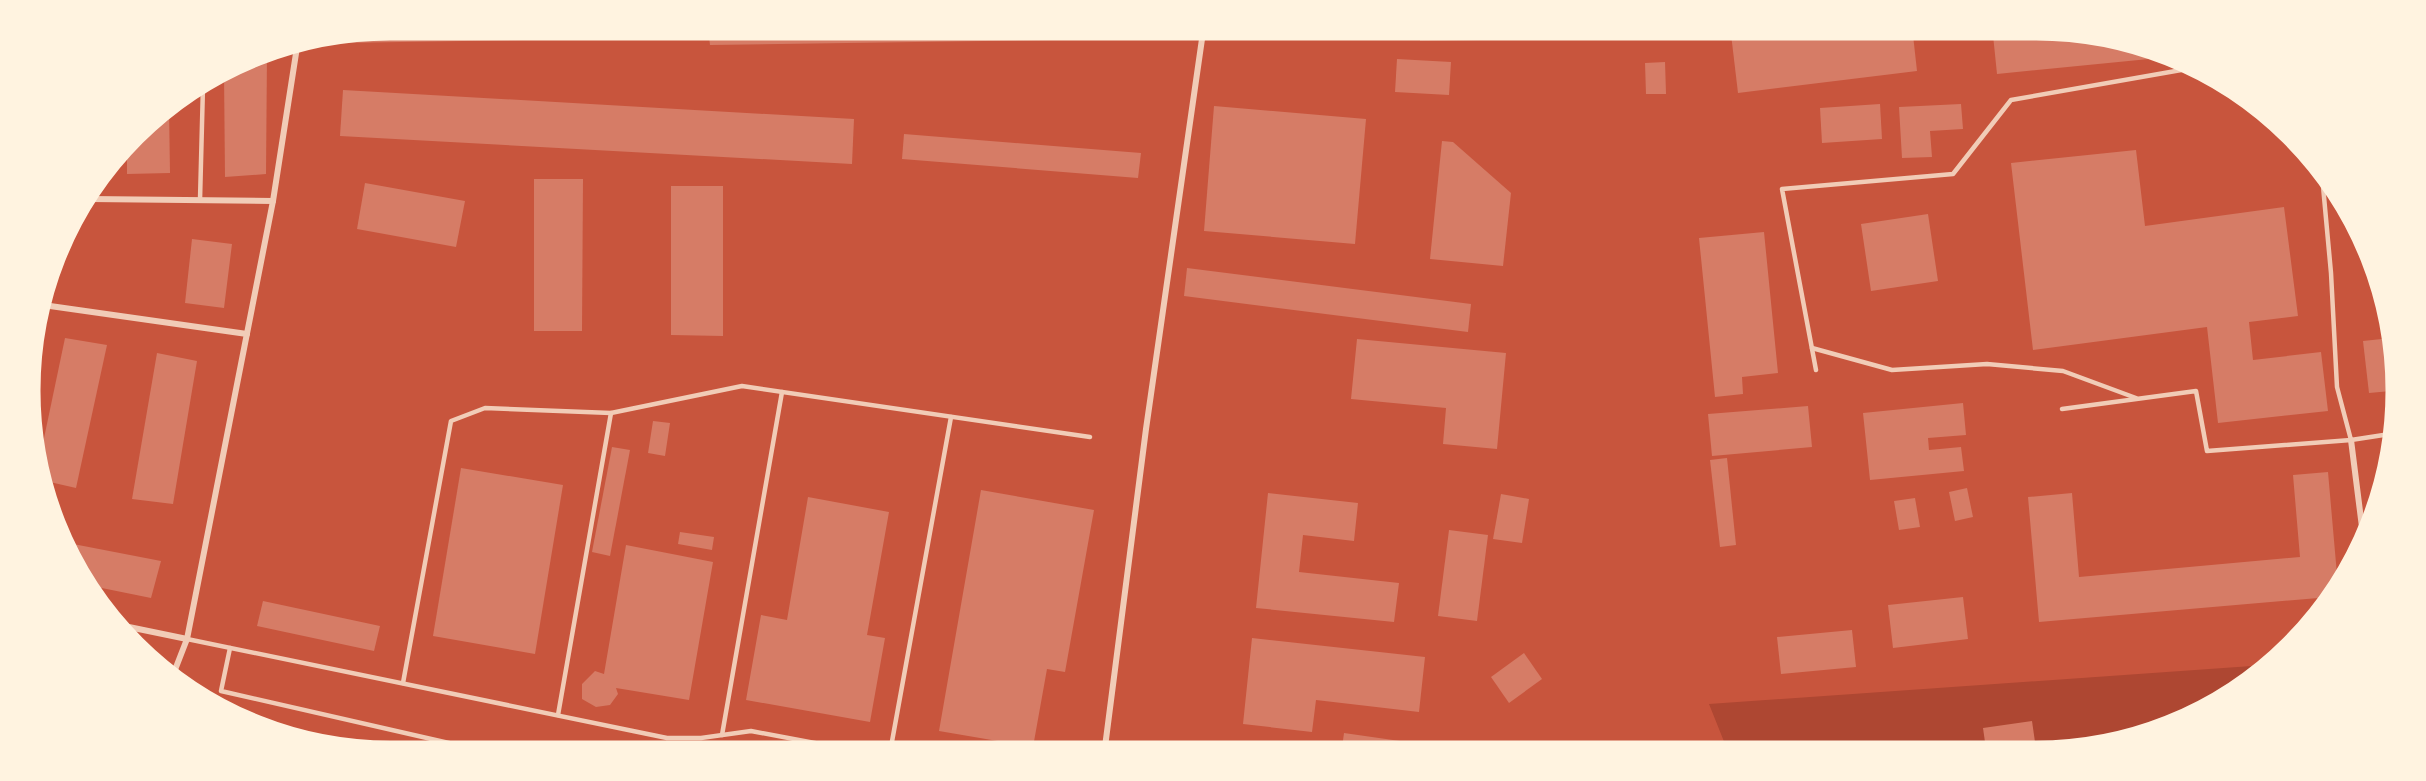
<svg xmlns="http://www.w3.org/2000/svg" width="2426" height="781" font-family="Barlow,sans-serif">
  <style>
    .green { fill: #ae4732 }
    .building { fill: #d67c66 }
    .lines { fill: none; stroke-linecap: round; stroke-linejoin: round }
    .service { stroke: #f1ccb7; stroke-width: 4.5 }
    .minor { stroke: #f1ccb7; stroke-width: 6 }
    .rim { fill: none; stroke: #fff3e0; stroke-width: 3 }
  </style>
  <rect width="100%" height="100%" fill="#c8553d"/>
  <path class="green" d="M2266 665 2196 715 2083 749H1727L1709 704Z"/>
  <g class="building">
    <path d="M390 28 1193 32V38L710 45 709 37 338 43V39Z"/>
    <path d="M1225 32 1410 33V38L1225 35Z"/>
    <path d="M1420 33H1539L1680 34V37L1420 41Z"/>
    <path d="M1731 34 1913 35 1917 71 1738 93Z"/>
    <path d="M1993 35 2106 36 2159 58 1997 74Z"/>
    <path d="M267 53 266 174 225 177 224 73 252 56Z"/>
    <path d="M1397 59 1451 62 1449 95 1395 92Z"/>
    <path d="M1665 62 1666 94H1646L1645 63Z"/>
    <path d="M343 90 854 119 852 164 340 136Z"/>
    <path d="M1880 104 1882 139 1822 143 1820 108Z"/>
    <path d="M1961 104 1963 129 1930 131 1932 157 1902 158 1899 107Z"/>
    <path d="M1214 106 1366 119 1355 244 1204 231Z"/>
    <path d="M169 108 170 173 127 174V150L152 119Z"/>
    <path d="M904 134 1141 153 1138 178 902 159Z"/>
    <path d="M1442 141 1453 142 1511 193 1503 266 1430 259Z"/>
    <path d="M2136 150 2145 226 2284 207 2298 316 2249 322 2253 360 2321 352 2328 411 2218 423 2207 327 2033 350 2011 163Z"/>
    <path d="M534 179H583L582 331H534Z"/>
    <path d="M365 183 465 201 456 247 357 229Z"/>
    <path d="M671 186H723V336L671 335Z"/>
    <path d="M1928 214 1938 281 1871 291 1861 224Z"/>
    <path d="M1764 232 1778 373 1742 377 1743 394 1715 397 1699 238Z"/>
    <path d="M192 239 232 244 224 308 185 303Z"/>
    <path d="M1187 268 1471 304 1468 332 1184 296Z"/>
    <path d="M65 338 107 345 76 488 41 480 39 462Z"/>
    <path d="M2391 338V391L2369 393 2363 341Z"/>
    <path d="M1357 339 1506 353 1497 449 1443 444 1446 408 1351 399Z"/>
    <path d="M157 353 197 361 173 504 132 499Z"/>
    <path d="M1963 403 1966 435 1928 438 1929 450 1961 447 1964 471 1870 480 1863 413Z"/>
    <path d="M1808 406 1812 447 1712 456 1708 414Z"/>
    <path d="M653 421 670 423 665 456 648 453Z"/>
    <path d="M612 447 630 450 610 556 592 552Z"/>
    <path d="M1727 458 1736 545 1720 547 1710 460Z"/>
    <path d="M461 468 563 485 535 654 433 636Z"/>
    <path d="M2328 472 2338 586 2330 597 2039 622 2028 497 2072 493 2079 577 2300 557 2293 475Z"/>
    <path d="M1967 488 1973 517 1955 521 1949 492Z"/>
    <path d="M981 490 1094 510 1065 672 1047 669 1033 747 939 731Z"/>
    <path d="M1268 493 1358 503 1354 541 1303 535 1299 572 1399 583 1394 622 1256 608Z"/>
    <path d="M1501 494 1529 499 1522 543 1493 539Z"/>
    <path d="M808 497 889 512 867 635 885 638 870 722 746 700 761 615 787 620Z"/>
    <path d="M1915 498 1920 527 1899 530 1894 501Z"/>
    <path d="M1449 530 1488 535 1477 621 1438 616Z"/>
    <path d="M680 532 714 537 712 550 678 544Z"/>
    <path d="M68 543 161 561 151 598 87 585Z"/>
    <path d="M626 545 713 562 689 700 616 688 618 694 610 705 596 707 582 699V684L595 671 604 674Z"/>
    <path d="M1963 597 1968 639 1893 648 1888 605Z"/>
    <path d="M263 601 380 626 374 651 257 626Z"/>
    <path d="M1852 630 1856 667 1781 674 1777 637Z"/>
    <path d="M1252 638 1425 657 1419 712 1316 700 1312 732 1243 724Z"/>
    <path d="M1524 653 1542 679 1509 703 1491 677Z"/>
    <path d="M2032 721 2036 749H1986L1983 728Z"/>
    <path d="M1344 733 1400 741 1399 748H1342Z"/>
  </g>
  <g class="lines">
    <g class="service">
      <path d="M2322 175 2331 273 2337 387 2351 440"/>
      <path d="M200 200 203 86"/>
      <path d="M1812 348 1892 370 1987 364 2063 371 2136 398"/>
      <path d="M1816 370 1782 189 1953 174 2011 100 2187 69"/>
      <path d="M2062 409 2196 391 2207 451 2351 440 2390 434"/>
      <path d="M187 639 667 738H701L751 731 836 747"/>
      <path d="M230 648 221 691 462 746"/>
      <path d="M403 683 451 421 485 408 611 413 742 386 1090 437"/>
      <path d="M558 715 611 413"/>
      <path d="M722 735 782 392"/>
      <path d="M891 747 951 417"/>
    </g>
    <g class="minor">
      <path d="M90 199 273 201"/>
      <path d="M43 305 247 334"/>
      <path d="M2351 440 2363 535"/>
      <path d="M124 626 187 639"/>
      <path d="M173 675 187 639 273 201 297 47"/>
      <path d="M1105 747 1146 429 1203 32"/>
    </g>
  </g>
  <path d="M0 0H2426V781H0ZM390 39H2036A351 351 0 0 1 2387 390V391A351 351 0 0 1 2036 742H390A351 351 0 0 1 39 391V390A351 351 0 0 1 390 39Z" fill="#fff3e0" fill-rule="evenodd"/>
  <path class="rim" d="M390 39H2036A351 351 0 0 1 2387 390V391A351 351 0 0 1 2036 742H390A351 351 0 0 1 39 391V390A351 351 0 0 1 390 39Z"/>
</svg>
